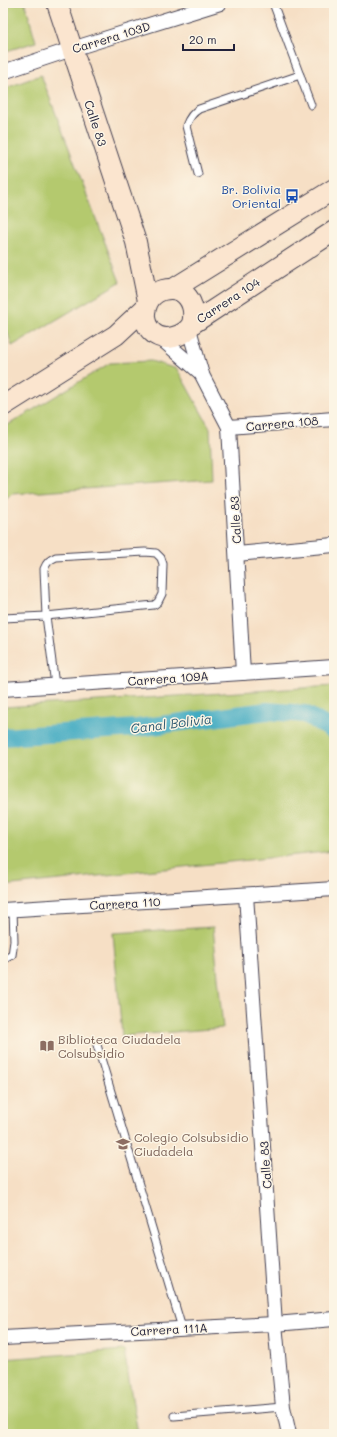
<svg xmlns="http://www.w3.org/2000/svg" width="337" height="1437" font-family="Mali,sans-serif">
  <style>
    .green { fill: #b4c96e; stroke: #6b7654 }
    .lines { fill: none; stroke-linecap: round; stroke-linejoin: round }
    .canal { stroke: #43abc2; stroke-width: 18 }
    .lane-casing { stroke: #423e50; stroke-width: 9 }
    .street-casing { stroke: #423e50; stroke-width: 16 }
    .secondary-casing { stroke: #423e50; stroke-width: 22 }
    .lane { stroke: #fff; stroke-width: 7 }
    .street { stroke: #fff; stroke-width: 14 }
    .secondary { stroke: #fbe5cf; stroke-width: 20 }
    .labels { text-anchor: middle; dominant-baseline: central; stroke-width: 3; stroke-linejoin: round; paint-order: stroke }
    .street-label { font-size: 12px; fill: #22223b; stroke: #fcf5e5 }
    .transit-label { font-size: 12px; fill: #164399; stroke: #fcf5e5; text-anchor: end }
    .education-label { font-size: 12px; fill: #785e54; stroke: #fcf5e5; text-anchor: start }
    .water-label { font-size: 13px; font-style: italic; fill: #2f5971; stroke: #fcf5e5 }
  </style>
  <rect width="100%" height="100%" fill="#fcf5e5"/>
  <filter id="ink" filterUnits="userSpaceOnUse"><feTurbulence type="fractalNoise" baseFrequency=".025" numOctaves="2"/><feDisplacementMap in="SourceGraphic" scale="8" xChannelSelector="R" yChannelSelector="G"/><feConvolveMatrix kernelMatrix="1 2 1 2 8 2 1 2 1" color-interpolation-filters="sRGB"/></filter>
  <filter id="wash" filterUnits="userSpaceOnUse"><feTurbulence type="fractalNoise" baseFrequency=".012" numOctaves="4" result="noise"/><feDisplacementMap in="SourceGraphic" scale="16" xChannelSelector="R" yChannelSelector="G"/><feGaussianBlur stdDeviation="0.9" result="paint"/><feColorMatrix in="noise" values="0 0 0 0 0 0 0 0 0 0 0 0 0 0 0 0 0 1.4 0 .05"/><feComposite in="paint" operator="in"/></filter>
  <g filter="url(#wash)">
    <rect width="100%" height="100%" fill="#f6dfc5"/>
    <g class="green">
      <path d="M3 3H25L36 42 3 52Z"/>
      <path d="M41 75 120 282 12 346 3 318V89Z"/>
      <path d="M151 361 177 369 210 428 212 480 12 494 3 502V428L110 363Z"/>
      <path d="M334 686V851L3 886V707Z"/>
      <path d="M213 927 223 1028 122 1036 113 933Z"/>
      <path d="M124 1350 138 1434H3V1359Z"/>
    </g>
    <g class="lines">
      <path class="canal" d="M3 737 137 728 267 711 305 714 334 731"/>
    </g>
  </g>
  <g filter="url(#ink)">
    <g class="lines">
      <defs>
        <g id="lane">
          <path d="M273 3 311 105"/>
          <path d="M198 174 186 126C189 118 192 113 199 109L300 75"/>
          <path d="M3 618 46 616 154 605 158 602 162 594 163 564 161 558 156 553 145 552 56 557C49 560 47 562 44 569L46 616 55 685"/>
          <path d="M3 960 12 955 14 941 13 909"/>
          <path d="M97 1045 182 1328"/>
          <path d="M174 1416 283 1407"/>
        </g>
        <g id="street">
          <path d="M3 72 72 49 220 3"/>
          <path d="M189 329 202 375 229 427 243 673"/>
          <path d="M158 336 202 374"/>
          <path d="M229 427 334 419"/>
          <path d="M237 554 334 545"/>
          <path d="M3 689 334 667"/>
          <path d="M246 895 275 1324 283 1407 289 1434"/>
          <path d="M3 910 334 889"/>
          <path d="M3 1338 275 1324 334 1319"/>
        </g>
        <g id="secondary">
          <path d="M57 3 136 242 148 301"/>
          <path d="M173 289 334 189"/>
          <path d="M192 324C197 304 185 284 163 290 145 295 139 319 152 332 164 344 185 336 192 324L334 231"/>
          <path d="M3 406 116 335 145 308"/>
        </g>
      </defs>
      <use href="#lane" class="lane-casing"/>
      <use href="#street" class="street-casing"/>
      <use href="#secondary" class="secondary-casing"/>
      <use href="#lane" class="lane"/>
      <use href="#street" class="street"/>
      <use href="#secondary" class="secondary"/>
    </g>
  </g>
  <defs>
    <symbol id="bus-bare" viewBox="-9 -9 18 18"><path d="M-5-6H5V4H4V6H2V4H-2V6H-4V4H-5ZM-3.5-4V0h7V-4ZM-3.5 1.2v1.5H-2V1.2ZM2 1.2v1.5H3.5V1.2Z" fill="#1a4fb4" stroke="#fcf5e5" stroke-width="2.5" paint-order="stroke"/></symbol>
    <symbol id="library-bare" viewBox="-9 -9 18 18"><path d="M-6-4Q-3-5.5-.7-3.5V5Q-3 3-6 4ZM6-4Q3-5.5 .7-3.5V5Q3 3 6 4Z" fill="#8d6e63" stroke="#fcf5e5" stroke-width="2.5" paint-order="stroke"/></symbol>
    <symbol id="school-bare" viewBox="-9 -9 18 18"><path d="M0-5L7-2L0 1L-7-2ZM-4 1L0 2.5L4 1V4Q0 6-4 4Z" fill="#8d6e63" stroke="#fcf5e5" stroke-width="2.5" paint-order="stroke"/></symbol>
  </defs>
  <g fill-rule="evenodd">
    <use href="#bus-bare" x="282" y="186" width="20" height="20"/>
    <use href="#library-bare" x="37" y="1036" width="20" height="20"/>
    <use href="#school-bare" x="113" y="1134" width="20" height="20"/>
  </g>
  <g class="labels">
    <g class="street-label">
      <text transform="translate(111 37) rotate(-17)">Carrera 103D</text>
      <text transform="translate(96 123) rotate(72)">Calle 83</text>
      <text transform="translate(228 300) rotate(-33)">Carrera 104</text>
      <text transform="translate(282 423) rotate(-5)">Carrera 108</text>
      <text transform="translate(235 520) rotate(-93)">Calle 83</text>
      <text transform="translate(168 678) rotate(-4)">Carrera 109A</text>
      <text transform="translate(125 903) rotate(-3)">Carrera 110</text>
      <text transform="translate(265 1165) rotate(-94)">Calle 83</text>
      <text transform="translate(169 1329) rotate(-3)">Carrera 111A</text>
    </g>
    <g class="transit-label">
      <text x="281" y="189">Br. Bolivia<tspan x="281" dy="14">Oriental</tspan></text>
    </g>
    <g class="education-label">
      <text x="58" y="1039">Biblioteca Ciudadela<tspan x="58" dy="14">Colsubsidio</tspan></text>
      <text x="134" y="1137">Colegio Colsubsidio<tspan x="134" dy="14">Ciudadela</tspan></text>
    </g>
    <g class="water-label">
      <text transform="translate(171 723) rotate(-7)">Canal Bolivia</text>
    </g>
  </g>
  <rect width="337" height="1437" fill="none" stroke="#fcf5e5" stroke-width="16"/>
  <path d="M183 44v6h51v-6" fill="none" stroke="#22223b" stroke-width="2"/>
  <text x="189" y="44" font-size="12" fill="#22223b" stroke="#fcf5e5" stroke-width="3" paint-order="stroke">20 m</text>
</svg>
